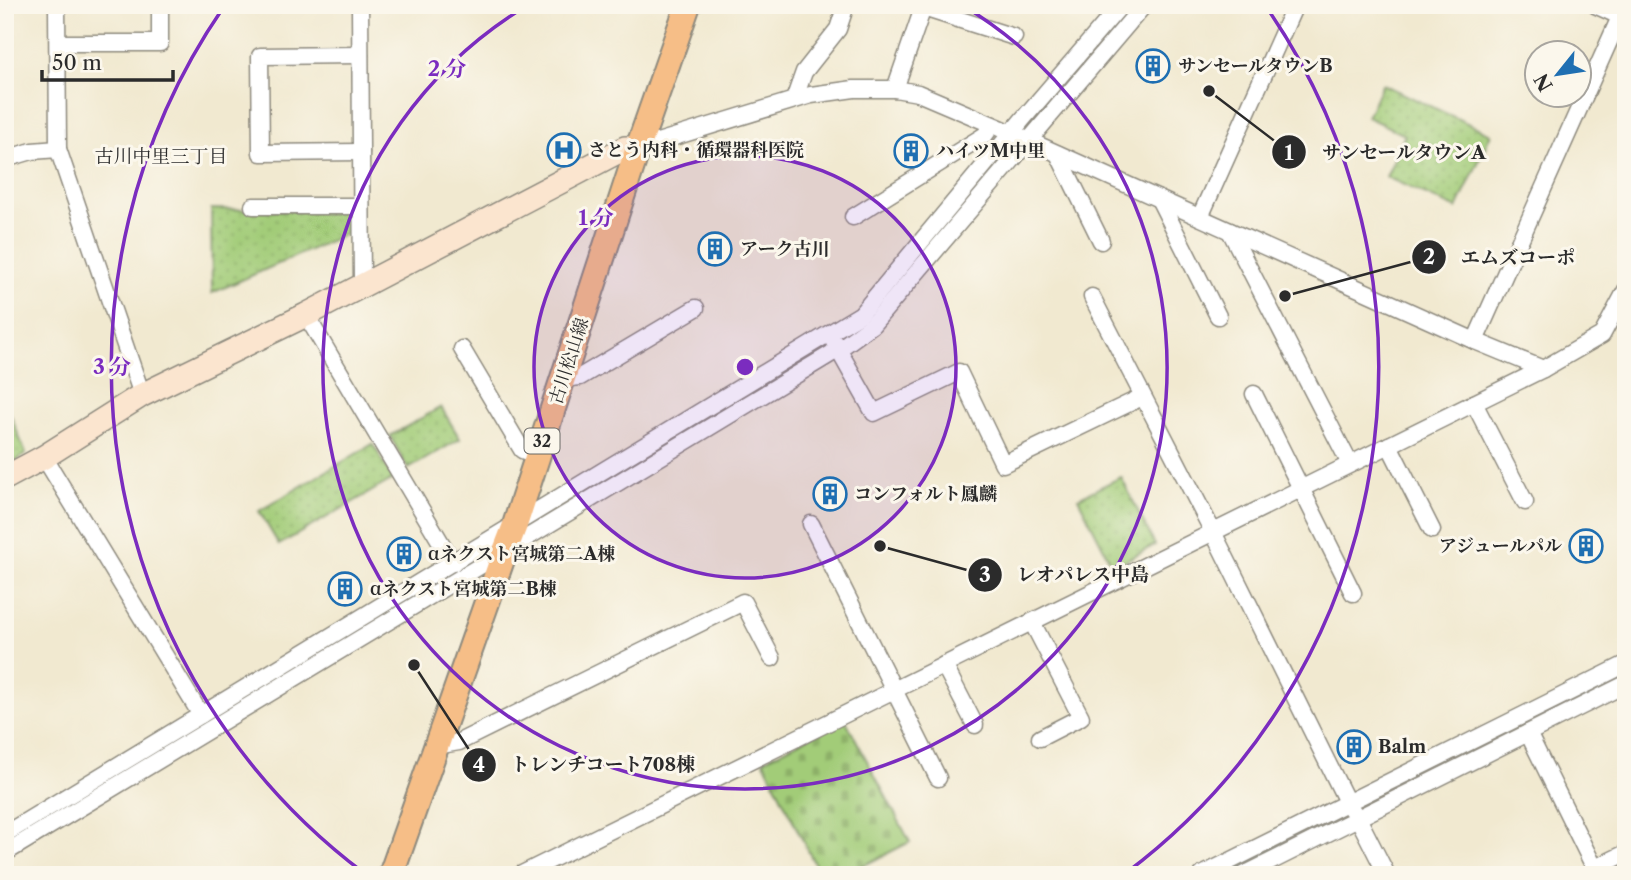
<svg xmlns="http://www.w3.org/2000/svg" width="1631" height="880" font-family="'Libre Caslon Text','Noto Serif JP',serif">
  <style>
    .grass { fill: url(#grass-dots); stroke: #667c52; stroke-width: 2 }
    .cemetery { fill: url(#cemetery-stones); stroke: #667c52; stroke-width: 2 }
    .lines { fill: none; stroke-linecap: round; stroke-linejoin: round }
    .stream { stroke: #4fbec6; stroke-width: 5 }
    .street-casing { stroke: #8e8a7e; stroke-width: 19 }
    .secondary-casing { stroke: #8e8a7e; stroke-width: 26 }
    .primary-casing { stroke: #8e8a7e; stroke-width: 28 }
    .street { stroke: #fff; stroke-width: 16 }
    .secondary { stroke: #fbe5cf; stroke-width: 23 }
    .primary { stroke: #f6be87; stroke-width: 24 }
    .ring { fill: none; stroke: #7b2cbf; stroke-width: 3.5 }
    .labels { text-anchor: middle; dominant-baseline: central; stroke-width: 6; stroke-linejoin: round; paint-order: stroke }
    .shield { fill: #fbf7ec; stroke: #696865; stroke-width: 2 }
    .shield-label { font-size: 16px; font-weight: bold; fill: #2b2b2b }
    .poi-label { font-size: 18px; font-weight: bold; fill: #2b2b2b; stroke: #fbf7ec; text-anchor: start }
    .street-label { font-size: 18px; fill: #2b2b2b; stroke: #fbf7ec }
    .neighbourhood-label { font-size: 19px; fill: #2b2b2b; stroke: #fbf7ec }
    .centre { fill: #7b2cbf; stroke: #fbf7ec; stroke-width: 3.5 }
    .ring-label { font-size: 21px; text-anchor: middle; font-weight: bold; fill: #7b2cbf; stroke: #fbf7ec; stroke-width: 6; stroke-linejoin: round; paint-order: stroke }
    .leader { fill: none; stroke: #2b2b2b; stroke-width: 2.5 }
    .callout-dot { fill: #2b2b2b; stroke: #fbf7ec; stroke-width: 2.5 }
    .mark-label { font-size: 21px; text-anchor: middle; font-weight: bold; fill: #fff }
    .callout-label { font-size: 19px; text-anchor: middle; font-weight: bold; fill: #2b2b2b; stroke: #fbf7ec; stroke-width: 6; stroke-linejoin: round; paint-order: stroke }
  </style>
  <defs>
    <pattern id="grass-dots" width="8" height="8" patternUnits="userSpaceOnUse" patternTransform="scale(1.75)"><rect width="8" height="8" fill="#a2cc78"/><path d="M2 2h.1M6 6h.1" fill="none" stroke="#8caf68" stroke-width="1.8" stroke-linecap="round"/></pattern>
    <pattern id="cemetery-stones" width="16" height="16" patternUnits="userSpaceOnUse" patternTransform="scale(1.75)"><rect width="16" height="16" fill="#a2cc78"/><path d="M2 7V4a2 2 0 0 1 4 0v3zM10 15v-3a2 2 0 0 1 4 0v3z" fill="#8caf68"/></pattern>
  </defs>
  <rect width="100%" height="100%" fill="#fbf7ec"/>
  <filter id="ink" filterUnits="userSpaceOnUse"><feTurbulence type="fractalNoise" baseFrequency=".0143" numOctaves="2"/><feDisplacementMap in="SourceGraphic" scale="14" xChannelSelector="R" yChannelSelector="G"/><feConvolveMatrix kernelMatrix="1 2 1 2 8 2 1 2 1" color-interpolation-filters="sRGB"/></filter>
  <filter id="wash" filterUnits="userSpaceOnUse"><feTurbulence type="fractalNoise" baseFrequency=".00686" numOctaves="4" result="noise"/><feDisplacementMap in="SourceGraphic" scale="28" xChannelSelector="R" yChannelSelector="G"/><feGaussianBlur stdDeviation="1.57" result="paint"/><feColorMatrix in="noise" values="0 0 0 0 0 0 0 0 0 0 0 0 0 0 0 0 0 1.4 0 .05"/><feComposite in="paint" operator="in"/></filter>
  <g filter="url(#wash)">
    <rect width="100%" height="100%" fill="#f1e9d0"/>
    <g class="grass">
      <path d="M1382 84 1491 134 1457 209 1386 177 1405 135 1367 117Z"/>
      <path d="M211 209 351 212 353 231 212 293Z"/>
      <path d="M5 401 26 454 5 469Z"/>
      <path d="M441 407 460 439 408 469 390 436Z"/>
      <path d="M373 444 393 479 279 545 259 511Z"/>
      <path d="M1121 477 1155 545 1113 567 1078 498Z"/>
    </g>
    <path class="cemetery" d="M845 719 910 842 845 875H820L763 760Z"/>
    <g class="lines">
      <g class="stream">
        <path d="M1046 108 1133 5"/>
        <path d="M525 529 852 331"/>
        <path d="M448 576 485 554"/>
        <path d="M1222 875 1626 673"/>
      </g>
    </g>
  </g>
  <g filter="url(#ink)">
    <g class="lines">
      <defs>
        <g id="street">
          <path d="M57 5 58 149 142 395"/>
          <path d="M360 5 362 285"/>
          <path d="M1595 5 1626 19"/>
          <path d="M58 43H160V5"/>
          <path d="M360 55 260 56 261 153 361 152"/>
          <path d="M895 89 923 8 1014 37"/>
          <path d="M794 100 804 72 838 29 846 5"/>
          <path d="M638 148 811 95 854 89H895L918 93 1012 133 1475 341 1543 369 1602 335 1626 290"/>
          <path d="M1058 154 1101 241"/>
          <path d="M5 159 32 151 58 149"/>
          <path d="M1159 199 1218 316"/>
          <path d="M253 206H361"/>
          <path d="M853 217 985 135 992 125"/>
          <path d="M1200 217 1295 5"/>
          <path d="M1230 231 1350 464"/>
          <path d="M1092 297 1213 532 1349 806 1358 818 1387 875"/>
          <path d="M306 315 453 563"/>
          <path d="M1475 341 1620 17"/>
          <path d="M834 342 874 413 959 372 1003 464 1142 397"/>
          <path d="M462 349 522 450 538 456"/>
          <path d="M563 379 580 377 696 308"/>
          <path d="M1254 394 1353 593"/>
          <path d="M1474 403 1525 502"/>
          <path d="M1389 445 1432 530"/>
          <path d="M44 457 201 715"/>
          <path d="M811 524 938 778"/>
          <path d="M1032 622 1081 717 1040 738"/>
          <path d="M944 665 975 725"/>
          <path d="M1528 733 1598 875"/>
          <path d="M436 746 459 742 743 602 772 658"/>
          <path d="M5 834 861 314 1022 120 1121 5"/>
          <path d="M5 853 839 349 872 325 1144 5"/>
          <path d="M1595 868 1626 853"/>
          <path d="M520 875 1543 369"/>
          <path d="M1202 875 1626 664"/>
          <path d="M1244 875 1626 684"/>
        </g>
        <path id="secondary" d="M5 478 44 457 142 395 306 315 625 148H638"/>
        <path id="primary" d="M391 875 505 551 515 525 638 148 688 5"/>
      </defs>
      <use href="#street" class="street-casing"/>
      <use href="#secondary" class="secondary-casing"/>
      <use href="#primary" class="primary-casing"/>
      <use href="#street" class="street"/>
      <use href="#secondary" class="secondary"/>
      <use href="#primary" class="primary"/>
    </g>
  </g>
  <circle cx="745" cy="367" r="211" fill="#7b2cbf" fill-opacity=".12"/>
  <g class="ring">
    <circle cx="745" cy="367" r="211"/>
    <path d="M962 5A422 422 0 1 1 528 5"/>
    <path d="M364 873A633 633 0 0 1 223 8M1267 8A633 633 0 0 1 1126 873"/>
  </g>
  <defs>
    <symbol id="building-ring" viewBox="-11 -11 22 22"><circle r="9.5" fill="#fbf7ec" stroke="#1f6fb2" stroke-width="1.5"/><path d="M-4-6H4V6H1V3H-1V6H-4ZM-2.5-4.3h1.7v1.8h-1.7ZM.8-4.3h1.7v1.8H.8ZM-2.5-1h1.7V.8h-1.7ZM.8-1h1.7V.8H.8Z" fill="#1f6fb2"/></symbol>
    <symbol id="hospital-ring" viewBox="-11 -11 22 22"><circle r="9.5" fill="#fbf7ec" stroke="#1f6fb2" stroke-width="1.5"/><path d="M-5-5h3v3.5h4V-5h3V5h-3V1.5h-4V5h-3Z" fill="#1f6fb2"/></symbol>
  </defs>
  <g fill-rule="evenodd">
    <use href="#building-ring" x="1134" y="47" width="38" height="38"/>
    <use href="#hospital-ring" x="545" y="131" width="38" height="38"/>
    <use href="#building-ring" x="892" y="132" width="38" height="38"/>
    <use href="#building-ring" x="696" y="230" width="38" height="38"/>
    <use href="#building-ring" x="811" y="475" width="38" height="38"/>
    <use href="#building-ring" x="1567" y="527" width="38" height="38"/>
    <use href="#building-ring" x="385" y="535" width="38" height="38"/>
    <use href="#building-ring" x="326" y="570" width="38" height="38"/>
    <use href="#building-ring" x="1335" y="728" width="38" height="38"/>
  </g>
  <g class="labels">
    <rect class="shield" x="524.5" y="428.5" width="35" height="25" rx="5"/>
    <g class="shield-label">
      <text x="542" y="441">32</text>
    </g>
    <g class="poi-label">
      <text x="1178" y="66">サンセールタウンB</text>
      <text x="588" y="150">さとう内科・循環器科医院</text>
      <text x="936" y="151">ハイツM中里</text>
      <text x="740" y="249">アーク古川</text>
      <text x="854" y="494">コンフォルト鳳麟</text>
      <text x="1562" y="546" text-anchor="end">アジュールパル</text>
      <text x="428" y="554">αネクスト宮城第二A棟</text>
      <text x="370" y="589">αネクスト宮城第二B棟</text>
      <text x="1378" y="747">Balm</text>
    </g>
    <g class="street-label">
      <text transform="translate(569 361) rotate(-72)">古川松山線</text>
    </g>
    <g class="neighbourhood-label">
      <text x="161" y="156">古川中里三丁目</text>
    </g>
  </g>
  <circle cx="745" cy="367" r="10" class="centre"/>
  <g class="ring-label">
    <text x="447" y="76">2 分</text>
    <text x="596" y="225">1 分</text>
    <text x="112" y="374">3 分</text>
  </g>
  <path class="leader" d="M1209 91L1289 152M1285 296L1429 257M880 546L985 575M414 665L479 765"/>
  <g class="callout-dot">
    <circle cx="1209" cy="91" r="7"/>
    <circle cx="1285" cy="296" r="7"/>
    <circle cx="880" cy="546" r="7"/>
    <circle cx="414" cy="665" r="7"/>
    <circle cx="1289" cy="152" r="18"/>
    <circle cx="1429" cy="257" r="18"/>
    <circle cx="985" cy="575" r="18"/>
    <circle cx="479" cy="765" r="18"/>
  </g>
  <g class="mark-label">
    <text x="1289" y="160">1</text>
    <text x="1429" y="264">2</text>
    <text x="985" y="582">3</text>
    <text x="479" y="772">4</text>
  </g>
  <g class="callout-label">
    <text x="1404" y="159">サンセールタウンA</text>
    <text x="1518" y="264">エムズコーポ</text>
    <text x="1083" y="581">レオパレス中島</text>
    <text x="603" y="771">トレンチコート708棟</text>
  </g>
  <rect width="1631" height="880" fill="none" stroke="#fbf7ec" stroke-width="28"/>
  <g transform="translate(1558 74) rotate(240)"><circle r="33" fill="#fbf7ec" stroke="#a8a59f" stroke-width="2"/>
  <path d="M0-5L12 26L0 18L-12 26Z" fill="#1f6fb2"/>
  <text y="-10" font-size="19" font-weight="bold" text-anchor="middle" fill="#2b2b2b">N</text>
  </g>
  <path d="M42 70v10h131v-10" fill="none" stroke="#2b2b2b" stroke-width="3.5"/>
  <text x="52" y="70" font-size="21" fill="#2b2b2b" stroke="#fbf7ec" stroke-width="5" paint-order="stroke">50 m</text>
</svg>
